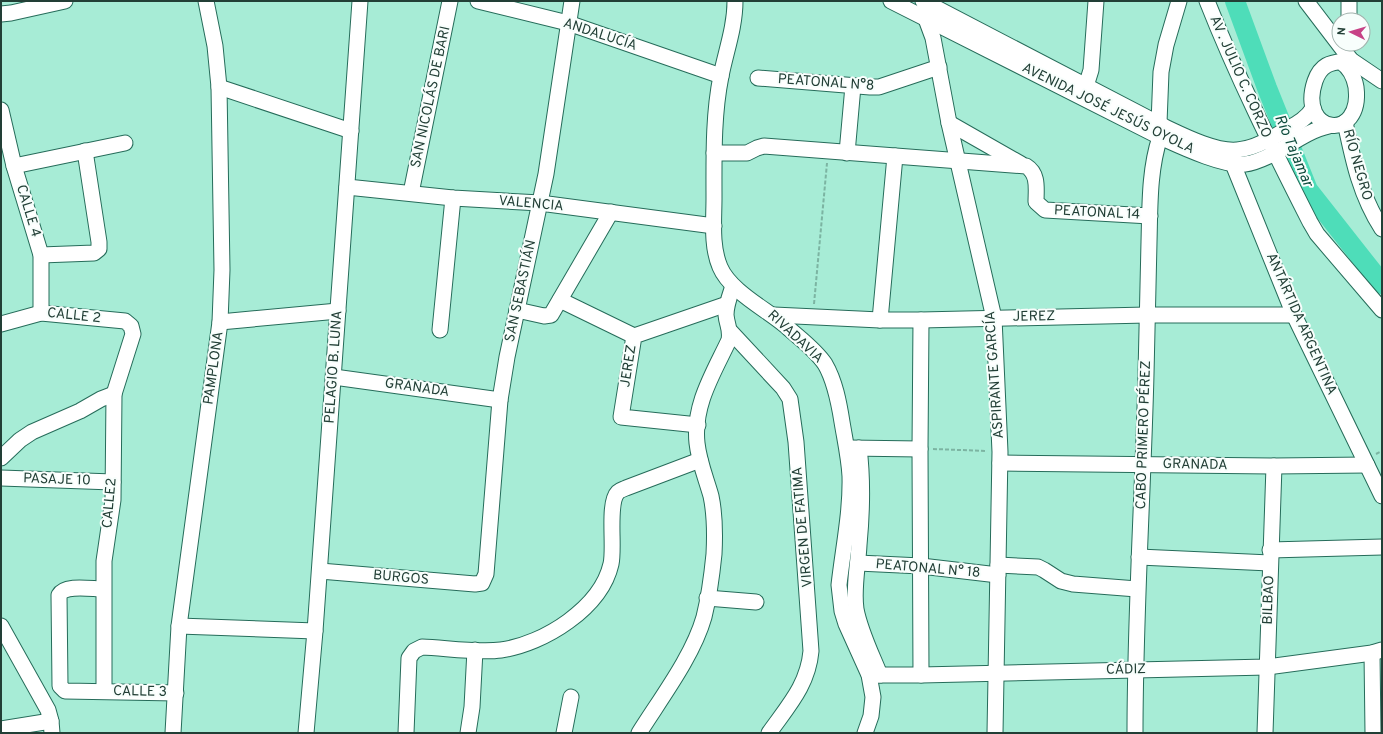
<svg xmlns="http://www.w3.org/2000/svg" width="1383" height="734" font-family="Overpass,sans-serif">
  <style>
    .lines { fill: none; stroke-linecap: round; stroke-linejoin: round }
    .river { stroke: #4eddb9; stroke-width: 20 }
    .minor-casing { stroke: #266c5a; stroke-width: 17 }
    .path { stroke: #7cb4a2; stroke-width: 2; stroke-dasharray: 4 2; stroke-linecap: butt }
    .minor { stroke: #fff; stroke-width: 15 }
    .labels { text-anchor: middle; dominant-baseline: central; stroke-width: 4; stroke-linejoin: round; paint-order: stroke }
    .street-label { font-size: 14px; fill: #223f36; stroke: #f8fefc }
    .water-label { font-size: 15px; font-style: italic; fill: #104d3e; stroke: #f8fefc }
  </style>
  <rect width="100%" height="100%" fill="#a7ecd6"/>
  <g class="lines">
    <path class="river" d="M1235 1 1267 88 1308 190 1382 284"/>
    <defs>
      <g id="minor">
        <path d="M478 1 568 23 721 76"/>
        <path d="M735 1C735 27 726 51 721 76 713 116 714 157 714 198 714 220 711 246 720 267 730 291 766 309 786 326 799 338 815 349 825 364 835 381 839 403 842 422 845 440 849 458 850 476 851 512 843 549 839 585L842 611 846 624 869 675 873 697 871 716 865 733"/>
        <path d="M891 1 1160 137C1180 146 1224 167 1245 164 1256 163 1267 157 1277 152 1294 142 1310 130 1329 126"/>
        <path d="M923 1 1165 127C1184 136 1216 152 1237 150 1253 149 1269 140 1282 132 1294 125 1306 120 1313 108"/>
        <path d="M925 1 926 19 933 38 949 123 994 318 1000 452 995 733"/>
        <path d="M1207 1C1237 77 1273 149 1310 222L1317 234 1382 310"/>
        <path d="M1306 1 1351 60 1382 81"/>
        <path d="M1349 1V20"/>
        <path d="M1 14 11 13 65 1"/>
        <path d="M1341 62C1350 68 1354 76 1356 87 1363 143 1297 135 1315 81 1322 61 1334 63 1351 60"/>
        <path d="M758 78 870 87H879L939 67"/>
        <path d="M1086 86 1091 70 1096 1"/>
        <path d="M219 87 351 131"/>
        <path d="M1 110 14 166 41 255V313"/>
        <path d="M1345 122C1353 160 1360 195 1382 229"/>
        <path d="M949 123 1021 164"/>
        <path d="M1159 123 1161 72 1166 45 1179 1"/>
        <path d="M714 153H747L757 148 764 146 1026 166C1039 174 1036 189 1036 202L1045 210 1150 216"/>
        <path d="M847 153 853 86"/>
        <path d="M1231 155 1233 164 1294 315 1382 496"/>
        <path d="M14 166 125 143"/>
        <path d="M347 187 453 198 540 203 714 226"/>
        <path d="M411 193 450 1"/>
        <path d="M41 255 94 253 99 249V242L85 151"/>
        <path d="M560 300 634 336"/>
        <path d="M517 310 544 316 551 315 611 212"/>
        <path d="M774 315 880 320H921L1147 315H1294"/>
        <path d="M880 320 895 156"/>
        <path d="M220 322 338 311"/>
        <path d="M1 324 41 313 125 321 131 326 133 334 114 394 113 500 104 561V691"/>
        <path d="M440 330 453 198"/>
        <path d="M731 332 783 388 790 399 796 442 811 651C808 685 788 706 769 733"/>
        <path d="M334 377 500 400"/>
        <path d="M698 425 621 417 634 336 727 304"/>
        <path d="M849 448 920 449"/>
        <path d="M859 448C863 480 862 513 859 545 858 566 853 589 856 609 860 631 872 655 880 675"/>
        <path d="M1 458 20 440 32 432 80 411 101 399 114 394"/>
        <path d="M1000 463 1274 466 1367 465"/>
        <path d="M1 478 113 482"/>
        <path d="M1270 550 1382 547"/>
        <path d="M1139 557 1270 563"/>
        <path d="M858 563 921 566 998 575"/>
        <path d="M998 565 1038 567 1044 570 1061 581 1073 584 1137 589"/>
        <path d="M320 571 475 584 482 583 486 574 500 400 507 357 546 174 572 1"/>
        <path d="M103 589C91 589 65 584 59 595L60 686 65 691 176 693"/>
        <path d="M707 598 756 602"/>
        <path d="M1 626 48 710 51 721 52 733"/>
        <path d="M179 626 315 631"/>
        <path d="M1372 653 1373 733"/>
        <path d="M869 675H921L1267 667 1372 653 1382 650"/>
        <path d="M921 675 920 449 921 320"/>
        <path d="M1 729 51 721"/>
        <path d="M173 733 179 626 220 322 222 270 219 87 215 46 206 1"/>
        <path d="M306 733 315 631 360 1"/>
        <path d="M406 733 409 658 414 651 422 647C446 648 478 653 501 650 544 644 601 608 611 564 615 547 607 503 618 492 620 490 624 489 626 488L700 460"/>
        <path d="M468 733 472 707 475 650"/>
        <path d="M564 733 571 697"/>
        <path d="M639 733C661 698 693 656 704 617 709 597 712 574 714 554 715 535 715 515 711 496 706 478 699 462 697 443 693 405 713 374 729 340 731 329 727 326 726 315 726 305 730 295 733 286"/>
        <path d="M1135 733C1135 613 1143 494 1146 374 1147 330 1148 286 1149 242 1150 207 1149 170 1160 137"/>
        <path d="M1265 733 1274 466"/>
      </g>
    </defs>
    <use href="#minor" class="minor-casing"/>
    <g class="path">
      <path d="M814 304 827 163"/>
      <path d="M933 449 987 451"/>
      <path d="M1376 454 1382 451"/>
    </g>
    <use href="#minor" class="minor"/>
  </g>
  <g class="labels">
    <g class="street-label">
      <text transform="translate(600 35) rotate(18)">ANDALUCÍA</text>
      <text transform="translate(1240 77) rotate(66)">AV . JULIO C. CORZO</text>
      <text transform="translate(826 83) rotate(4)">PEATONAL N°8</text>
      <text transform="translate(431 97) rotate(-78)">SAN NICOLÁS DE BARI</text>
      <text transform="translate(1108 109) rotate(26)">AVENIDA JOSÉ JESÚS OYOLA</text>
      <text transform="translate(1357 165) rotate(74)">RÍO NEGRO</text>
      <text transform="translate(531 204) rotate(5)">VALENCIA</text>
      <text transform="translate(28 211) rotate(73)">CALLE 4</text>
      <text transform="translate(1097 213) rotate(3)">PEATONAL 14</text>
      <text transform="translate(521 291) rotate(-78)">SAN SEBASTIÁN</text>
      <text transform="translate(74 316) rotate(6)">CALLE 2</text>
      <text transform="translate(1034 317) rotate(-1)">JEREZ</text>
      <text transform="translate(1301 324) rotate(66)">ANTÁRTIDA ARGENTINA</text>
      <text transform="translate(795 337) rotate(43)">RIVADAVIA</text>
      <text transform="translate(629 366) rotate(-81)">JEREZ</text>
      <text transform="translate(334 367) rotate(-86)">PELAGIO B. LUNA</text>
      <text transform="translate(214 368) rotate(-82)">PAMPLONA</text>
      <text transform="translate(995 375) rotate(-94)">ASPIRANTE GARCÍA</text>
      <text transform="translate(417 388) rotate(8)">GRANADA</text>
      <text transform="translate(1144 435) rotate(-88)">CABO PRIMERO PÉREZ</text>
      <text transform="translate(1195 465) rotate(1)">GRANADA</text>
      <text transform="translate(57 480) rotate(2)">PASAJE 10</text>
      <text transform="translate(110 503) rotate(-85)">CALLE2</text>
      <text transform="translate(803 527) rotate(-95)">VIRGEN DE FATIMA</text>
      <text transform="translate(928 569) rotate(5)">PEATONAL N° 18</text>
      <text transform="translate(401 578) rotate(5)">BURGOS</text>
      <text transform="translate(1269 600) rotate(-88)">BILBAO</text>
      <text transform="translate(1126 670) rotate(-1)">CÁDIZ</text>
      <text transform="translate(140 692) rotate(1)">CALLE 3</text>
    </g>
    <g class="water-label">
      <text transform="translate(1293 151) rotate(67)">Río Tajamar</text>
    </g>
  </g>
  <rect width="1383" height="734" fill="none" stroke="#223f36" stroke-width="4"/>
  <g transform="translate(1351 32) rotate(275)"><circle r="19" fill="#f8fefc" stroke="#a2b2ad"/>
  <path d="M0-3L7 15L0 10L-7 15Z" fill="#c74286"/>
  <text y="-6" font-size="11" font-weight="bold" text-anchor="middle" fill="#223f36">N</text>
  </g>
</svg>
